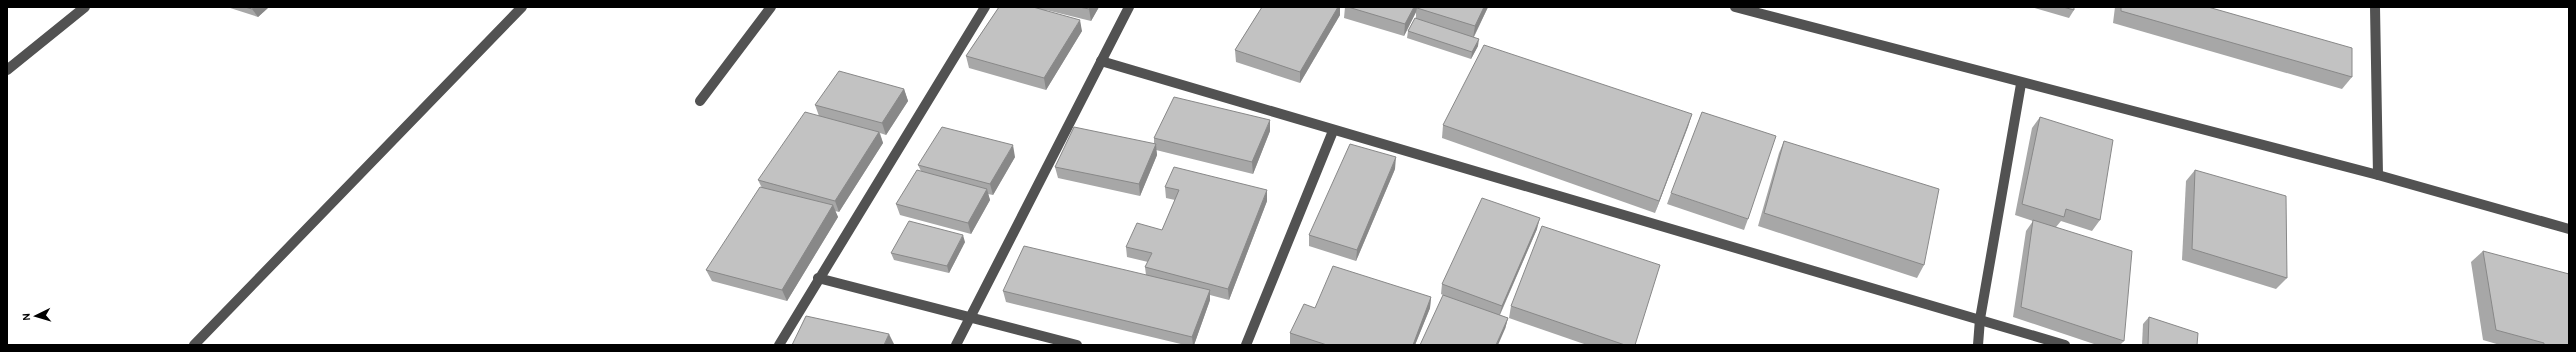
<svg xmlns="http://www.w3.org/2000/svg" width="2576" height="352" font-family="Karla,sans-serif">
  <style>
    .lines { fill: none; stroke-linecap: round; stroke-linejoin: round }
    .minor { stroke: #525252; stroke-width: 10 }
    .wall { fill: #a7a7a7 }
    .shaded-wall { fill: #888 }
    .building { fill: #c2c2c2; stroke: #888 }
  </style>
  <rect width="100%" height="100%" fill="#fff"/>
  <g class="lines">
    <g class="minor">
      <path d="M1735 7 2378 175 2569 229"/>
      <path d="M2375 7 2378 175"/>
      <path d="M1101 61 2065 345"/>
      <path d="M7 70 85 7"/>
      <path d="M700 101 771 7"/>
      <path d="M818 278 1077 345"/>
      <path d="M194 345 522 7"/>
      <path d="M779 345 985 7"/>
      <path d="M956 345 1129 7"/>
      <path d="M1246 345 1333 131"/>
      <path d="M1978 345 1980 319 2021 84"/>
    </g>
  </g>
  <g class="wall">
    <path d="M227 7H269L258 17Z"/>
    <path d="M999 7H1099L1091 21 1046 10 1082 31 1046 90 969 68 966 56Z"/>
    <path d="M1262 7H1340V15L1300 83 1236 62 1235 50Z"/>
    <path d="M1345 7H1488L1474 37 1478 46 1471 59 1407 38 1408 31 1416 18V12L1404 36 1344 18Z"/>
    <path d="M2031 7H2074V10L2069 18Z"/>
    <path d="M2115 7H2208L2352 77 2342 89 2113 23Z"/>
    <path d="M904 89 908 101 886 135 880 133 883 143 839 212 835 211 838 217 787 301 712 281 706 270 762 188 758 180 819 116 815 105Z"/>
    <path d="M1692 114 1655 213 1442 138 1443 125Z"/>
    <path d="M2040 117 2100 220 2092 231 2061 221 2056 227 2124 341 2120 345H2097L2013 317 2026 231 2033 221 2015 215 2032 128Z"/>
    <path d="M1270 131 1253 174 1156 150 1157 155 1140 196 1058 178 1055 167 1154 144V138Z"/>
    <path d="M1784 141 1924 265 1917 278 1758 226 1779 153Z"/>
    <path d="M1015 157 993 195 988 194 990 200 971 234 900 215 896 204 921 171 918 165Z"/>
    <path d="M1395 169 1356 261 1309 246V235Z"/>
    <path d="M2195 170 2287 278 2276 289 2182 260 2186 181Z"/>
    <path d="M1165 187 1267 201 1229 300 1210 295V300L1194 345H1185L1006 302 1003 291 1146 275 1145 267 1148 262 1127 257 1126 247 1162 230 1175 200 1166 198Z"/>
    <path d="M1671 193 1748 219 1744 230 1667 204Z"/>
    <path d="M1537 229 1500 315 1508 318 1505 329 1441 294 1442 284Z"/>
    <path d="M965 242 949 273 894 260 891 253Z"/>
    <path d="M2483 251 2569 345H2500L2483 340 2471 262Z"/>
    <path d="M1431 297 1430 308 1415 345H1295L1290 344V333L1315 308Z"/>
    <path d="M1511 306 1635 345H1587L1509 318Z"/>
    <path d="M2149 317 2197 345H2142L2143 324Z"/>
  </g>
  <g class="shaded-wall">
    <path d="M255 7H269L258 17 252 9Z"/>
    <path d="M1091 7H1099L1091 21 1089 9Z"/>
    <path d="M1338 7H1340V15L1300 83V72Z"/>
    <path d="M1414 7H1419L1417 8 1416 12 1404 36 1405 24Z"/>
    <path d="M1484 7H1488L1473 38 1475 26Z"/>
    <path d="M1080 20 1082 31 1046 90 1044 78Z"/>
    <path d="M1479 39 1478 46 1471 59 1472 52Z"/>
    <path d="M904 89 908 101 886 135 882 123Z"/>
    <path d="M1692 114 1688 127 1655 213 1659 201Z"/>
    <path d="M1270 120V131L1253 174 1252 162Z"/>
    <path d="M879 132 883 143 839 212 835 201Z"/>
    <path d="M1156 144 1157 155 1140 196 1139 184Z"/>
    <path d="M1013 145 1015 157 993 195 990 184Z"/>
    <path d="M1396 157 1395 169 1356 261 1357 250Z"/>
    <path d="M987 189 990 200 971 234 968 223Z"/>
    <path d="M1267 190V201L1229 300 1228 289Z"/>
    <path d="M833 205 838 217 787 301 782 290Z"/>
    <path d="M1540 218 1537 229 1499 316 1502 306Z"/>
    <path d="M963 235 965 242 949 273 947 266Z"/>
    <path d="M1210 290V300L1194 345H1193L1192 337Z"/>
    <path d="M1431 297 1430 308 1415 345H1413Z"/>
    <path d="M1508 318 1505 329 1498 345H1496Z"/>
    <path d="M889 334 894 344 893 345H884Z"/>
  </g>
  <g class="building">
    <path d="M245 7H255L252 9Z"/>
    <path d="M999 7H1033L1080 20 1044 78 966 56Z"/>
    <path d="M1079 7H1091L1089 9Z"/>
    <path d="M1262 7H1338L1300 72 1235 50Z"/>
    <path d="M1348 7H1414L1405 24Z"/>
    <path d="M1417 7H1484L1475 26 1417 8Z"/>
    <path d="M2063 7H2074V10Z"/>
    <path d="M2121 7H2208L2352 48V77L2121 11Z"/>
    <path d="M1415 18 1479 39 1472 52 1408 31Z"/>
    <path d="M1484 45 1692 114 1659 201 1443 125Z"/>
    <path d="M839 71 904 89 882 123 815 105Z"/>
    <path d="M1174 97 1270 120 1252 162 1154 138Z"/>
    <path d="M805 112 879 132 835 201 758 180Z"/>
    <path d="M1702 112 1776 136 1748 219 1671 193Z"/>
    <path d="M2040 117 2113 140 2100 220 2066 209 2064 217 2022 204Z"/>
    <path d="M942 127 1013 145 990 184 918 165Z"/>
    <path d="M1074 127 1156 144 1139 184 1055 167Z"/>
    <path d="M1784 141 1939 189 1924 265 1764 213Z"/>
    <path d="M1350 144 1396 157 1357 250 1309 235Z"/>
    <path d="M1174 167 1267 190 1228 289 1145 267 1152 253 1126 247 1137 223 1162 230 1179 190 1165 187Z"/>
    <path d="M917 170 987 189 968 223 896 204Z"/>
    <path d="M2195 170 2286 196 2287 278 2192 249Z"/>
    <path d="M760 187 833 205 782 290 706 270Z"/>
    <path d="M1482 198 1540 218 1502 306 1442 284Z"/>
    <path d="M2033 220 2132 251 2124 341 2021 307Z"/>
    <path d="M909 221 963 235 947 266 891 253Z"/>
    <path d="M1542 226 1660 265 1635 345H1625L1511 306Z"/>
    <path d="M1024 246 1210 290 1192 337 1003 291Z"/>
    <path d="M2483 251 2569 274V345H2544V343L2496 330Z"/>
    <path d="M1333 266 1431 297 1413 345H1327L1290 333 1304 304 1315 308Z"/>
    <path d="M1443 295 1508 318 1496 345H1420Z"/>
    <path d="M806 316 889 334 884 345H792Z"/>
    <path d="M2149 317 2198 333 2197 345H2148Z"/>
  </g>
  <rect width="2576" height="352" fill="none" stroke="#000000" stroke-width="16"/>
  <g transform="translate(36 316) rotate(265)" stroke="#ffffff" stroke-width="3" paint-order="stroke">
  <path d="M0-3L7 15L0 10L-7 15Z" fill="#000000"/>
  <text y="-6" font-size="11" font-weight="bold" text-anchor="middle" fill="#000000">N</text>
  </g>
</svg>
